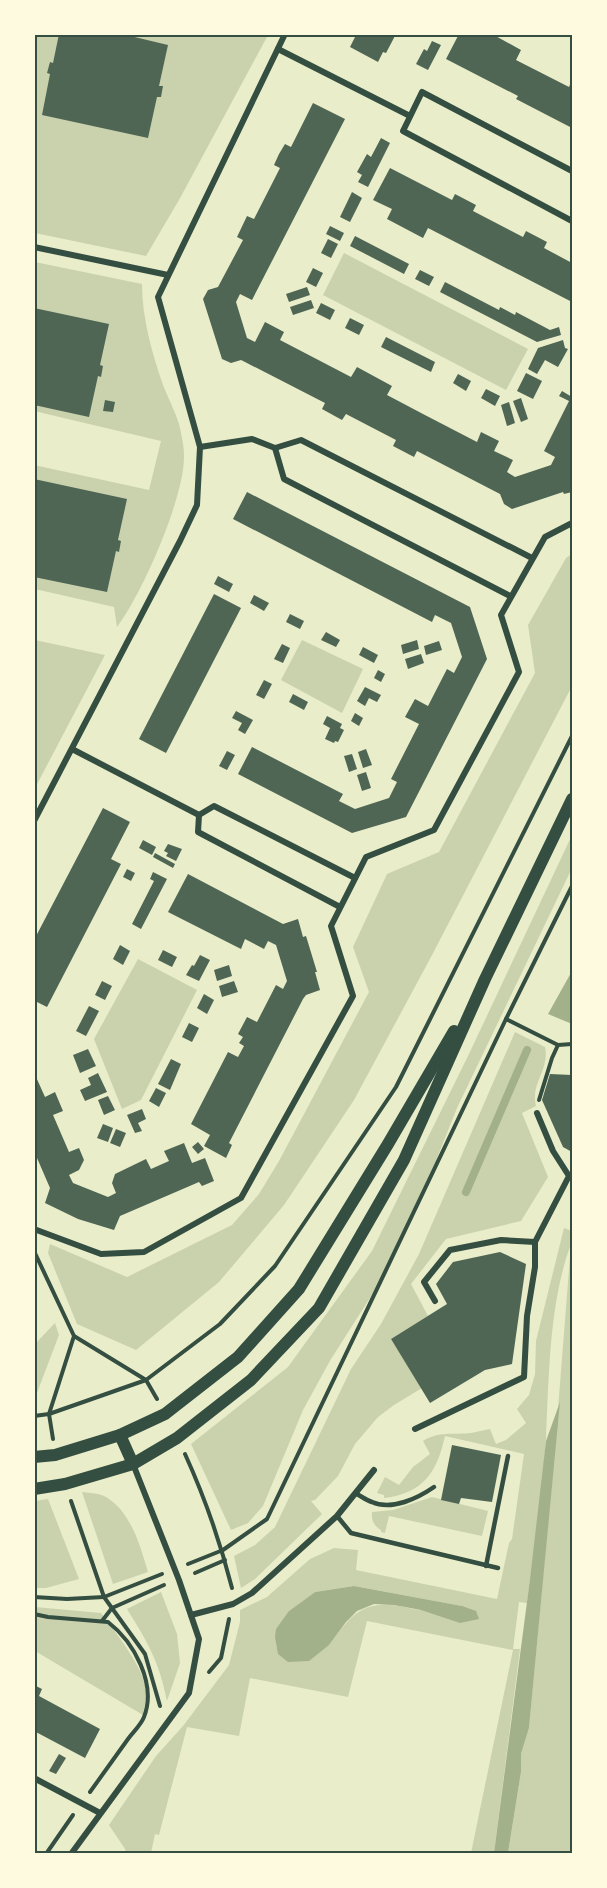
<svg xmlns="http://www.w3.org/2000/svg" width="607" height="1888" font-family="'DM Sans',sans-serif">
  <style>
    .green { fill: #cad2ad; fill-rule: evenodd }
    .water { fill: #a3b18a }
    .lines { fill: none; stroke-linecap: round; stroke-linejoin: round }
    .stream { stroke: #a3b18a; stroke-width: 8 }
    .building { fill: #4f6655 }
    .path { stroke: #344e41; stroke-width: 4 }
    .service { stroke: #344e41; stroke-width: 4.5 }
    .minor { stroke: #344e41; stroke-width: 6 }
    .secondary { stroke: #344e41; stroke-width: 12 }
    .neatline { fill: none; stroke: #344e41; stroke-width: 2 }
  </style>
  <rect width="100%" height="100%" fill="#e9edc9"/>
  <g class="green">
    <path d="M35 35H268L179 200 146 256 35 233Z"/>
    <path d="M344 253 528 349 506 390 323 295Z"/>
    <path d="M35 262 142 284C142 318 152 353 163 385 168 398 175 411 179 424 181 433 184 445 184 455 185 497 142 594 117 627L114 607 35 589 34 465 149 490 161 441 34 411Z"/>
    <path d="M572 554V686L431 957 354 1100 284 1205 219 1282 136 1350 77 1324 48 1253 50 1244 127 1277 232 1225 259 1194 279 1161 369 992 353 947 387 874 439 852 535 673 528 625 566 558Z"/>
    <path d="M35 640 105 655 35 788 34 640Z"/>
    <path d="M302 640 363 669 342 713 281 680Z"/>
    <path d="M572 835V868L457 1108 435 1163 375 1290 331 1359 303 1410 263 1506 248 1523 231 1530 191 1444 288 1367 372 1251 468 1056Z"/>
    <path d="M138 959 197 990 141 1100 122 1109 94 1039Z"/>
    <path d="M515 1032 545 1047C550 1070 530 1083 536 1106L522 1113 548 1177 521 1221 446 1239 411 1284 428 1316 391 1339 422 1388 394 1405 378 1417 355 1444 338 1476 315 1500 311 1501 322 1514 255 1579 241 1588 234 1556 255 1545 275 1527 351 1369 381 1324 419 1254Z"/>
    <path d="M564 1228 572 1231V1229V1853H508L521 1772V1754L529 1728 559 1405 558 1409 571 1244C549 1303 549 1376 546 1439 542 1494 534 1549 527 1603L519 1602 513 1649H520L494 1853H471L513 1650 367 1621 348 1697 250 1678 239 1736 187 1727 159 1835 155 1834 151 1853H126L125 1849 109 1825 156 1756 183 1726 229 1665 240 1622V1610L267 1597 310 1559 334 1548 358 1550 356 1570 497 1599 509 1543 512 1539 524 1454 445 1436C437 1472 424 1493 384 1498V1495L377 1493 385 1477 399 1485 413 1467 430 1454 423 1441C439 1431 453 1435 471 1433 477 1432 484 1430 490 1429L496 1444 506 1440 526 1423 517 1409 529 1395 535 1374 536 1341ZM354 1586 462 1606C449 1607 434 1611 420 1610 411 1609 402 1606 392 1605 358 1602 348 1620 329 1645L289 1611 315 1592Z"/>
    <path d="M55 1323 59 1335 35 1398V1344Z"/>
    <path d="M82 1492C89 1493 100 1493 106 1497 131 1512 140 1545 148 1572L113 1584Z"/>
    <path d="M432 1497 488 1511 482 1536 389 1516 385 1533 381 1532V1530C374 1526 371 1520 372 1512L393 1510Z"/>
    <path d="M48 1499 79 1579 46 1588H35V1501Z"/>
    <path d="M161 1592 177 1634 180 1663 167 1701C159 1661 148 1643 127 1609Z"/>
    <path d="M35 1607 101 1613C115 1632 144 1667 146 1691 147 1699 144 1708 143 1715L35 1651Z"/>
  </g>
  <g class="water">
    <path d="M572 971V1024L548 1014Z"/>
    <path d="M560 1402 529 1728 521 1754V1772L508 1853H494L530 1579 546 1441Z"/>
    <path d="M354 1586 462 1606 476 1611 479 1619 460 1623 421 1610 394 1605 374 1604 357 1611 346 1622 329 1645 309 1661 288 1662 278 1654 275 1637 276 1629 289 1611 315 1592Z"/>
  </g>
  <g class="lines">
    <path class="stream" d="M466 1192 527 1050"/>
  </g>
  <g class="building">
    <path d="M59 34H122L168 45 159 86H163L161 97H157L148 138 42 115 50 74 47 73 50 62 53 63Z"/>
    <path d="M350 34H396L386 53 383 52 378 62 350 47 355 37Z"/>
    <path d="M459 34H492L521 50 516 60 569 87 572 80V128L516 99 518 96 446 59Z"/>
    <path d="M432 41 441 45 428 70 416 64 424 49 427 51Z"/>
    <path d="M313 103 345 119 252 300 240 294 236 302 247 338 255 342 265 322 284 332 280 340 351 377 357 367 392 386 387 395 423 414 477 442 481 432 499 441 494 451 513 460 507 472 515 477 551 465 555 457 544 451 569 401 559 396 562 391 572 397V492L564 494 563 492 512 509 504 504 500 494 417 451 414 457 393 446 396 440 346 414 342 420 322 409 325 403 245 362 241 360 231 363 222 359 203 299 208 290 218 287 243 240 237 237 247 216 254 219 280 168 274 165 279 154 285 144 291 147Z"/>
    <path d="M381 138 390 143 368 187 358 182 362 175 357 172 367 154 371 157Z"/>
    <path d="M390 168 452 200 455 194 476 205 473 211 523 237 526 231 547 242 544 248 572 263V302L428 228 423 238 387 219 392 209 373 200Z"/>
    <path d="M352 192 362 198 350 222 340 217Z"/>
    <path d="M330 226 344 233 340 241 326 234Z"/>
    <path d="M355 236 409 264 404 274 350 246Z"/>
    <path d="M328 239 338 244 331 258 321 253Z"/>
    <path d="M313 268 323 273 316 287 306 282Z"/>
    <path d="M420 270 434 277 429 286 415 279Z"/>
    <path d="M445 282 499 310 500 307 515 315 516 312 550 330 559 327 561 335 537 342 440 292Z"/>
    <path d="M307 287 310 295 289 302 286 294Z"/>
    <path d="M311 300 314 308 293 315 290 307Z"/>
    <path d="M321 303 335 310 330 320 316 313Z"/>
    <path d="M34 308 109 324 100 365 103 366 101 377 98 376 89 417 34 405Z"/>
    <path d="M350 318 364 325 359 335 345 328Z"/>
    <path d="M386 337 435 362 431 372 381 347Z"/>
    <path d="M563 340 565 348 568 349 558 367 545 360 537 374 528 369 538 348Z"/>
    <path d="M526 373 542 381 533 399 517 391Z"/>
    <path d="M458 374 471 381 466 391 453 383Z"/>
    <path d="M486 389 500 396 495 406 481 398Z"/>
    <path d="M521 398 528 419 521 422 513 401Z"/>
    <path d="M105 400 115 402 113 412 103 411Z"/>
    <path d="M509 402 515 423 507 426 501 405Z"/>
    <path d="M34 479 127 499 118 540 121 541 119 552 116 551 107 592 34 577Z"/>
    <path d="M247 492 470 607 487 659 406 817 352 833 238 774 252 747 343 794 339 801 355 809 389 798 397 782 391 779 419 724 405 717 415 699 428 706 447 669 454 673 462 657 451 623 435 615 432 622 233 519Z"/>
    <path d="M218 576 233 584 229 592 214 584Z"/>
    <path d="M214 594 241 608 166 753 139 739Z"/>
    <path d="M254 595 269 603 264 611 250 603Z"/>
    <path d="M290 614 304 621 300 629 286 622Z"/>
    <path d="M326 632 340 640 336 647 321 640Z"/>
    <path d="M417 640 419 649 403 654 401 645Z"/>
    <path d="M439 641 442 650 426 655 424 646Z"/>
    <path d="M282 644 290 648 283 663 274 659Z"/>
    <path d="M363 647 378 655 374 663 359 655Z"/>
    <path d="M421 654 424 663 408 669 405 659Z"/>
    <path d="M378 670 385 674 381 682 374 678Z"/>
    <path d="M264 680 272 684 264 699 256 695Z"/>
    <path d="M365 687 381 695 377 702 369 698 365 706 357 701Z"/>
    <path d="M293 694 308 702 304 710 289 702Z"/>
    <path d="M236 711 253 720 245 734 238 730 242 723 232 718Z"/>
    <path d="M355 713 363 718 359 726 351 721Z"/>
    <path d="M327 716 342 724 340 728 344 730 338 742 335 741 334 743 325 739 330 728 323 724Z"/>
    <path d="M366 749 372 765 363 768 358 752Z"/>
    <path d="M227 751 235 755 227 770 219 766Z"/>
    <path d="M352 754 357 769 349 772 344 756Z"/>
    <path d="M366 772 371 788 362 791 357 775Z"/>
    <path d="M103 808 130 822 111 859 121 864 47 1007 37 1002 34 1008V940Z"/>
    <path d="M143 840 156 847 152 855 139 848Z"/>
    <path d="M168 844 182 849 176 861 166 856 168 853 164 851Z"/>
    <path d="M155 853 175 864 173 868 153 857Z"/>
    <path d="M127 869 135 873 131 881 123 877Z"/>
    <path d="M153 872 167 879 141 929 132 924 154 881 150 879Z"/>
    <path d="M188 874 283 924 298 919 303 937 306 936 317 972H315L320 990 306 995 303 999 229 1143 232 1145 226 1158 204 1146 210 1135 191 1124 228 1052 238 1057 244 1046 239 1043 243 1037 238 1034 247 1017 257 1022 276 985 283 989 287 981 276 945 268 941 264 949 245 939 241 949 168 912Z"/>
    <path d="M120 945 130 951 123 965 113 959Z"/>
    <path d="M163 950 177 957 172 967 158 960Z"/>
    <path d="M200 955 210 960 199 981 186 975 192 965 194 966Z"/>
    <path d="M229 965 232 976 217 981 214 970Z"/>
    <path d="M102 981 112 986 105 1000 95 995Z"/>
    <path d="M234 981 238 992 222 997 219 986Z"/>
    <path d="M204 994 214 1000 207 1014 197 1008Z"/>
    <path d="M89 1006 99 1011 86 1036 76 1031Z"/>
    <path d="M189 1023 199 1028 192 1042 182 1037Z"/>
    <path d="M88 1049 96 1066 80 1073 73 1055Z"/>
    <path d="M171 1059 181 1064 170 1090 158 1084Z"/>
    <path d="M98 1073 107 1092 85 1101 80 1090 91 1085 88 1078Z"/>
    <path d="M550 1074 572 1075V1152L563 1147 542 1100Z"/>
    <path d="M36 1077 45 1097 55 1092 63 1111 53 1115 69 1152 79 1148 84 1160 79 1170 69 1175 73 1183 108 1197 116 1193 112 1183 115 1174 146 1159 151 1169 169 1161 164 1151 184 1143 192 1163 205 1158 214 1181 202 1186 199 1182 120 1216 114 1230 78 1219 45 1203 50 1188 34 1151V1078Z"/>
    <path d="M156 1088 166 1093 159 1107 149 1101Z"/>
    <path d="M108 1096 115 1110 104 1115 98 1100Z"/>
    <path d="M142 1109 146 1119 138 1123 142 1131 135 1133 127 1115Z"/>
    <path d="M103 1124 113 1128 108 1142 97 1138Z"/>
    <path d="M116 1129 126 1133 120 1147 110 1143Z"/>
    <path d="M198 1142 204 1149 198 1154 192 1147Z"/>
    <path d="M500 1252 526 1264 512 1364 485 1370 430 1403 391 1339 447 1304 436 1284 453 1262Z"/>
    <path d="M452 1445 501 1455 492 1502 461 1498 459 1504 441 1500Z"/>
    <path d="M34 1685 42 1689 39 1696 100 1729 85 1758 34 1731Z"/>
    <path d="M59 1754 66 1758 56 1774 49 1771Z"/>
  </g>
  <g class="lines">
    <g class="path">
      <path d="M506 1019 558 1045 572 1044"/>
      <path d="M539 1100 552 1058 558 1045"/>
      <path d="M34 1251 74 1336 146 1380 157 1399"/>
      <path d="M34 1416 49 1414 146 1380 220 1324 275 1266 396 1087 572 736"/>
      <path d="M53 1439 49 1414 74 1336"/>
      <path d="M185 1454C205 1498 220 1541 232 1588"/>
      <path d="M71 1501 104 1597 145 1654 160 1706"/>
      <path d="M188 1564 223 1550 267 1519 506 1019 572 886"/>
      <path d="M195 1573 225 1560"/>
      <path d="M34 1597 67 1599 104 1597 162 1574"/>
      <path d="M34 1614 48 1617 108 1622C134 1642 157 1684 144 1717 141 1725 133 1732 128 1739 115 1757 103 1774 90 1792"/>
      <path d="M102 1621 112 1608 164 1585"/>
      <path d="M209 1672 221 1658 229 1619"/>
      <path d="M46 1854 73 1815"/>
      <path d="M572 1854V1850"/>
    </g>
    <g class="service">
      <path d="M355 1493C361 1496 366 1500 372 1502 392 1511 418 1498 434 1487"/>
      <path d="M337 1516 351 1533 498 1568"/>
      <path d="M486 1566 508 1456"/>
    </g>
    <g class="minor">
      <path d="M278 49 410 116"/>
      <path d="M572 171 422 92 403 131 572 221"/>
      <path d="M34 247 168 275"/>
      <path d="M200 447 252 439 275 448 301 440 532 558"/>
      <path d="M275 448 284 479 510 596"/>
      <path d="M72 749 199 815"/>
      <path d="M199 815 198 832 340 907"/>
      <path d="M199 815 214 806 355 878"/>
      <path d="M34 821 180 541 197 505 200 447 158 297 285 34"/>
      <path d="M34 1229 101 1254 144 1252 241 1198 353 996 331 926 366 857 434 830 519 672 501 615 545 537 572 523"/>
      <path d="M435 1301 424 1282 450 1250 501 1240 535 1242"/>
      <path d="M415 1429 524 1377 527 1316 535 1267V1242L569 1176 553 1151 537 1113"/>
      <path d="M191 1615 233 1604 252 1593 337 1516 374 1470"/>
      <path d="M34 1778 100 1813"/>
      <path d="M71 1854 189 1693 199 1639 179 1580 133 1464"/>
    </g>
    <g class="secondary">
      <path d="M120 1435 133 1464"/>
      <path d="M34 1457 55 1455 120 1435 165 1414 238 1357 299 1289 388 1144 454 1031"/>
      <path d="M34 1489 65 1484 133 1464 177 1438 251 1380 319 1308 404 1160 485 979 572 799"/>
    </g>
  </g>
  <rect width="607" height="1888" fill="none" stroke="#fefae0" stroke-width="72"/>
  <rect x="36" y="36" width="535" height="1816" class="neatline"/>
</svg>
